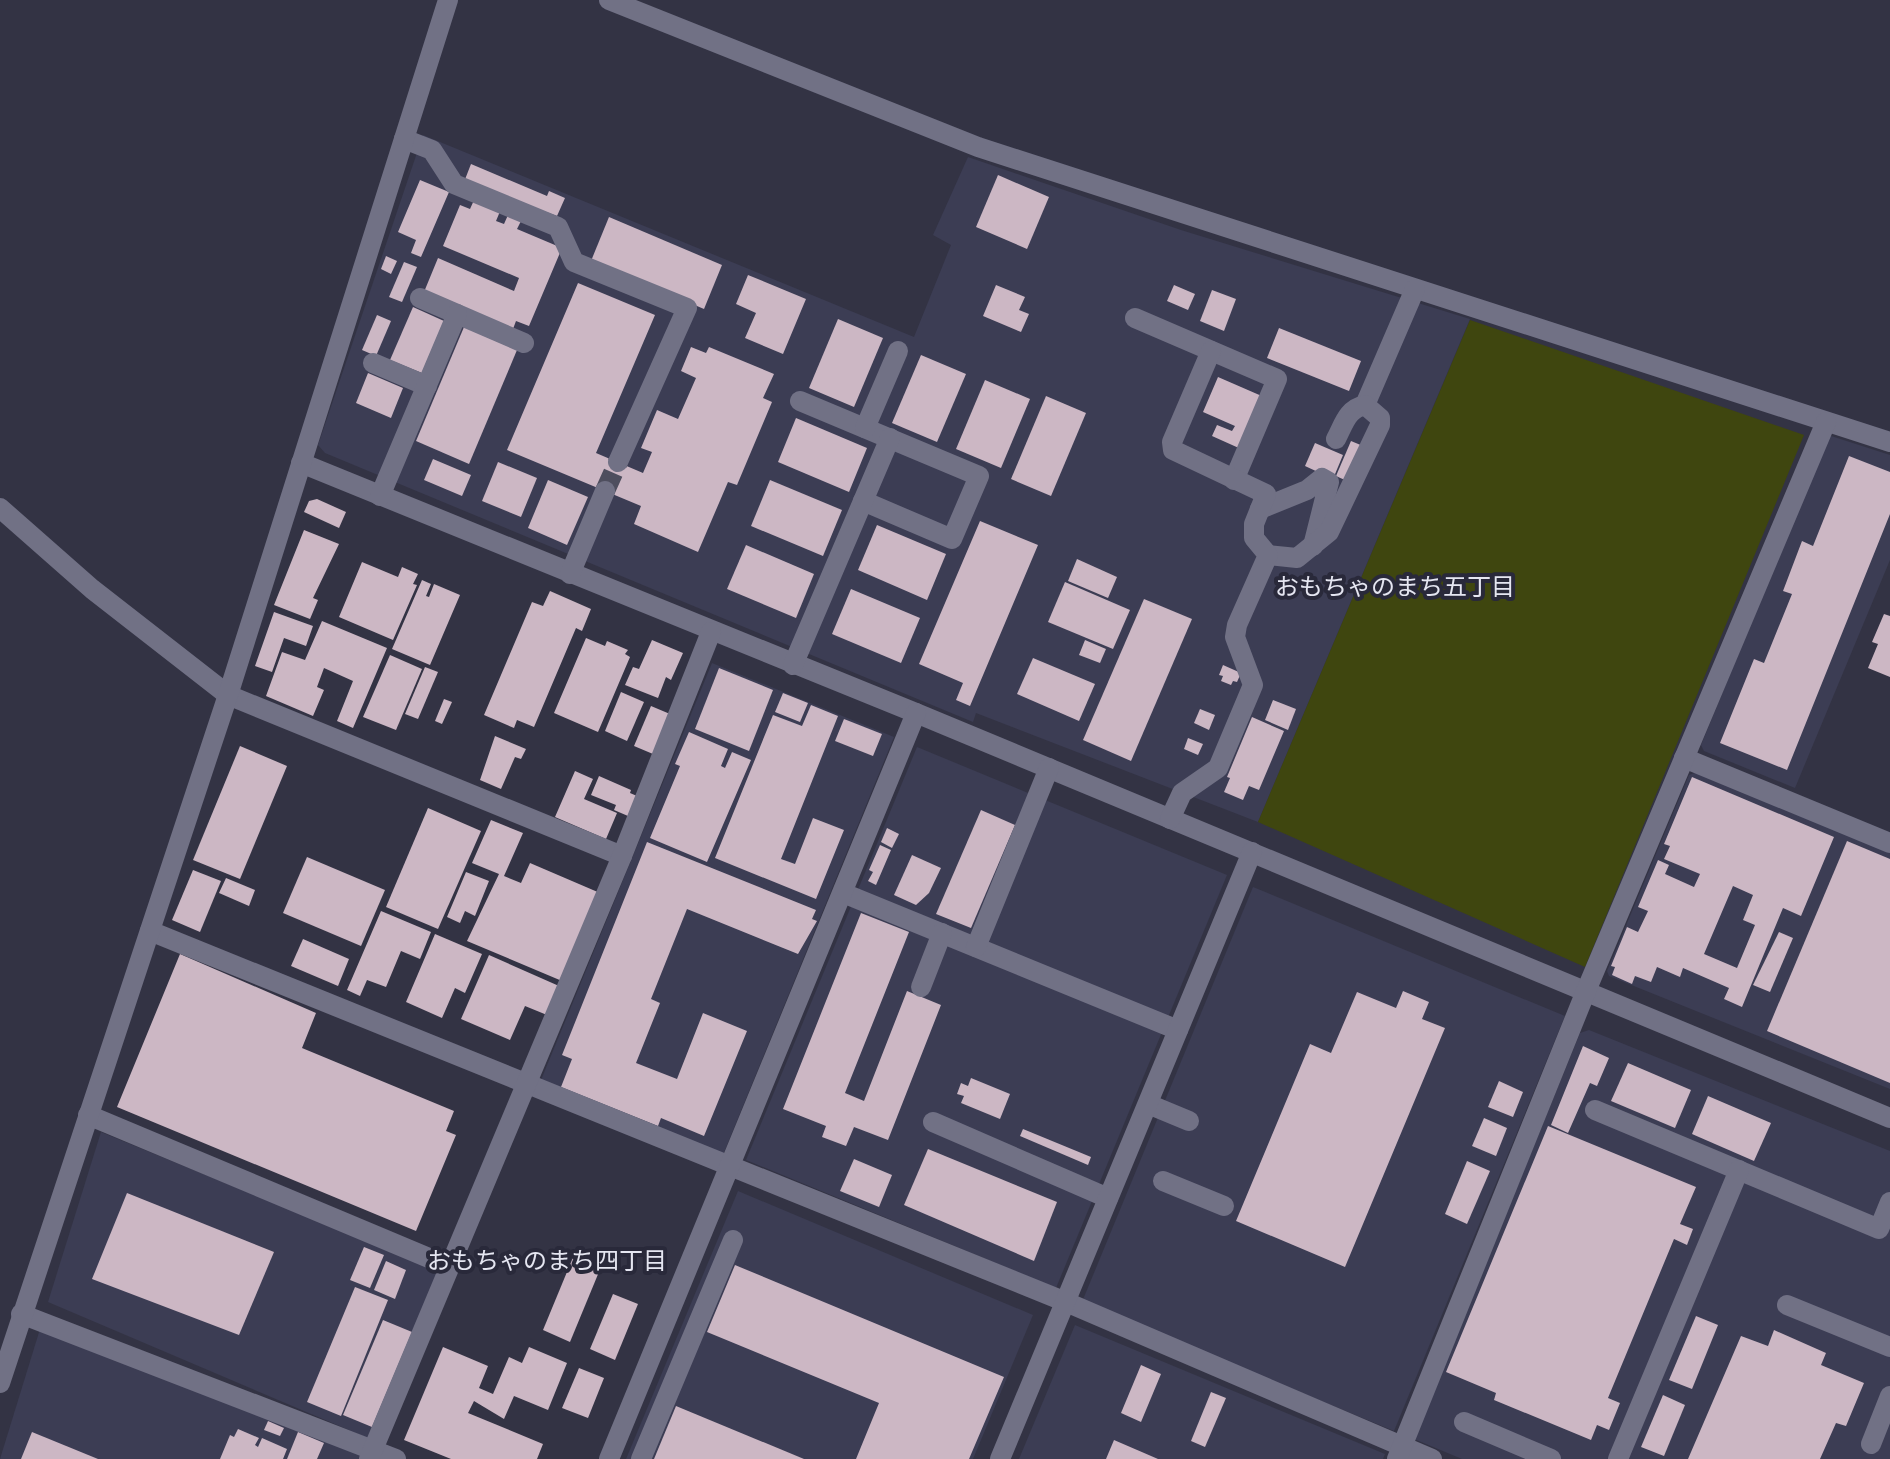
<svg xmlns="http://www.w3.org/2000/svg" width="1890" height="1459" font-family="Poppins,'Noto Sans JP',sans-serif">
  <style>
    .built { fill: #3c3d54 }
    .green { fill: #3f460f }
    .building { fill: #ccb7c4; fill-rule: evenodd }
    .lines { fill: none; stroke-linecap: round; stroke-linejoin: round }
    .minor-tunnel { stroke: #4e4e5e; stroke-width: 20; stroke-dasharray: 20 10; stroke-linecap: butt }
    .minor { stroke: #717185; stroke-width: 20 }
    .labels { text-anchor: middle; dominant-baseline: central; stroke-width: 8; stroke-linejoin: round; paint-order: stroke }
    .neighbourhood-label { font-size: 24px; fill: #e5e6f1; stroke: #29293a }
  </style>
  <rect width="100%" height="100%" fill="#334"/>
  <g class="built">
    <path d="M423 135 914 337 951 245 933 235 968 157 1181 230 1470 319 1258 822 976 713 973 722 325 453 318 445Z"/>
    <path d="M1828 435 1890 455V560L1795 788 1704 751 1701 745Z"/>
    <path d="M712 663 894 737 723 1155 541 1080Z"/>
    <path d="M917 747 1227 875 1056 1288 746 1160Z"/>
    <path d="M1706 769 1890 848V1089L1609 976 1607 971 1689 775Z"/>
    <path d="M1253 887 1565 1016 1394 1431 1082 1302Z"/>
    <path d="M1589 1030 1890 1151V1459H1462L1414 1439 1580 1033Z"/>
    <path d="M101 1132 440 1271 370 1439 48 1302Z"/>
    <path d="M738 1191 1033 1315 973 1459H626Z"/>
    <path d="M1075 1325 1385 1454 1383 1459H1019Z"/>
    <path d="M40 1329 361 1455 360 1459H0Z"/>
  </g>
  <path class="green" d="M1470 320 1804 435 1585 967 1258 822Z"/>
  <g class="building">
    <path d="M471 164 547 196 549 191 565 198 557 216 464 182Z"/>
    <path d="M998 175 1049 197 1027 249 976 227Z"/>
    <path d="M420 180 449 192 421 257 411 253 416 240 398 232Z"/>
    <path d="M475 198 501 209 496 221 504 224 508 215 521 221 517 229 562 248 529 326 516 321 513 329 424 292 438 258 514 291 519 278 443 246 460 205 470 209Z"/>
    <path d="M609 217 722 265 704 309 591 261Z"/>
    <path d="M386 256 397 261 391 274 381 269Z"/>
    <path d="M404 262 417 267 402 302 389 297Z"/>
    <path d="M748 275 806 299 783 354 745 338 756 313 736 304Z"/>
    <path d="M578 283 655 315 596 453 643 473 652 452 641 448 657 410 678 419 696 378 681 371 691 347 706 353 709 347 774 374 763 398 772 402 737 485 728 482 698 552 634 524 641 506 507 450Z"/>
    <path d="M996 285 1025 297 1019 310 1029 314 1021 332 983 316Z"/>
    <path d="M1174 285 1195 294 1188 310 1167 301Z"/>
    <path d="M1212 290 1236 299 1224 331 1200 321Z"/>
    <path d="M413 307 444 321 422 373 390 360Z"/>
    <path d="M377 315 391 321 376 356 362 350Z"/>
    <path d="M838 319 883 338 854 407 809 388Z"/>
    <path d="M464 327 517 350 469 464 416 441Z"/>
    <path d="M1279 328 1361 361 1349 391 1267 358Z"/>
    <path d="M921 355 966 374 937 442 892 423Z"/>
    <path d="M368 373 403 388 391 418 356 403Z"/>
    <path d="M1218 377 1264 397 1241 449 1212 436 1217 425 1232 431 1235 426 1203 412Z"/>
    <path d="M985 380 1030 399 1001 468 956 449Z"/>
    <path d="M1046 396 1086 413 1051 496 1011 479Z"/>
    <path d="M796 418 867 448 849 492 778 462Z"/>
    <path d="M1351 441 1363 446 1347 481 1336 476Z"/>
    <path d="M1315 443 1343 455 1333 479 1305 466Z"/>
    <path d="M1849 456 1890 472V514L1787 770 1720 743 1754 659 1764 663 1792 594 1783 591 1802 541 1813 546Z"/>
    <path d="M433 459 471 475 462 496 424 480Z"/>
    <path d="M498 462 537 478 521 517 482 501Z"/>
    <path d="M548 480 588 497 567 545 528 528Z"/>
    <path d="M770 480 842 510 823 556 751 526Z"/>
    <path d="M317 499 346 512 339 528 304 512 309 501Z"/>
    <path d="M980 521 1038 545 970 706 956 700 963 683 919 664Z"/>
    <path d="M877 525 946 554 927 600 858 570Z"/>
    <path d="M304 530 339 544 313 598 318 600 310 619 274 605Z"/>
    <path d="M746 545 814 574 796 618 727 589Z"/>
    <path d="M1077 559 1117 577 1108 598 1068 581Z"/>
    <path d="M362 562 398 577 402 567 418 574 413 584 417 585 393 640 339 617Z"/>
    <path d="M422 580 431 584 426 596 429 597 434 584 460 595 430 665 392 649Z"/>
    <path d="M1065 582 1130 610 1113 649 1048 622Z"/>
    <path d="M851 589 920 618 901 663 832 634Z"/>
    <path d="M550 591 591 609 582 631 576 628 534 727 517 720 514 728 484 715 532 602 543 606Z"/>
    <path d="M1144 599 1192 619 1131 761 1083 740Z"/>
    <path d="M274 612 313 626 306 646 284 638 272 672 255 666Z"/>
    <path d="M1884 614 1890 616V677L1868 668 1878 644 1872 642Z"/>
    <path d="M322 621 387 648 353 728 337 721 353 681 324 668 317 687 324 690 313 716 266 696 282 652 305 660Z"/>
    <path d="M586 638 605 646 607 641 628 650 625 654 630 657 598 732 554 713Z"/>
    <path d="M652 640 683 653 671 680 666 677 658 698 625 685 633 667 639 669Z"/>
    <path d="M1085 640 1106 649 1100 663 1079 655Z"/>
    <path d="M390 655 422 669 396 730 363 717Z"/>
    <path d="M1033 658 1095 684 1079 721 1017 694Z"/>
    <path d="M1223 665 1241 673 1237 682 1233 681 1231 685 1221 681 1223 676 1219 675Z"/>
    <path d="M425 667 438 672 418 719 405 714Z"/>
    <path d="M719 668 773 690 749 751 695 729Z"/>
    <path d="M621 692 644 702 627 741 605 731Z"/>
    <path d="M783 693 808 703 800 722 775 712Z"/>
    <path d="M444 699 452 702 442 724 435 721Z"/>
    <path d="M1273 700 1296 709 1288 730 1265 720Z"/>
    <path d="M811 705 838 716 781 859 795 864 813 818 844 830 816 899 715 858 773 715 802 726Z"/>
    <path d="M651 706 670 714 653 754 634 746Z"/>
    <path d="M1200 709 1215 715 1209 730 1194 723Z"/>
    <path d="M1252 717 1284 731 1259 790 1249 786 1243 800 1224 792 1230 778 1227 777Z"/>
    <path d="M844 719 882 734 873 756 835 741Z"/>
    <path d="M689 732 728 749 721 766 725 768 732 752 751 760 707 862 650 838 680 766 675 764Z"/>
    <path d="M495 736 526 749 521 759 515 757 501 789 480 780Z"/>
    <path d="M1188 738 1203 744 1198 755 1184 749Z"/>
    <path d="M240 746 287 766 240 879 193 860Z"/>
    <path d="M575 771 593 779 584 799 617 813 606 839 555 817Z"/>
    <path d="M599 776 631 790 630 793 637 796 628 816 614 810 616 805 591 795Z"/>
    <path d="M1692 777 1834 837 1801 916 1783 908 1742 1007 1724 999 1729 988 1683 968 1680 977 1657 967 1651 982 1635 976 1632 984 1612 975 1615 967 1611 966 1627 927 1638 932 1648 911 1638 907 1658 860 1669 865 1665 874 1694 887 1700 874 1664 859 1670 846 1664 844ZM1733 886 1753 895 1743 920 1755 925 1737 968 1704 954Z"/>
    <path d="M428 808 481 831 438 929 386 907Z"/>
    <path d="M981 810 1015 825 971 928 936 914Z"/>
    <path d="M491 820 523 833 504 876 521 883 530 863 600 893 562 981 467 941 499 874 472 863Z"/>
    <path d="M887 828 899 834 892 848 881 842Z"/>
    <path d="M1847 841 1890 859V1083L1767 1031Z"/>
    <path d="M647 842 816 910 812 919 817 921 798 954 687 909 651 999 660 1003 636 1063 677 1079 703 1013 747 1031 704 1136 661 1118 658 1126 561 1087 572 1059 562 1055Z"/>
    <path d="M880 845 891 850 876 885 868 881 873 872 869 870Z"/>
    <path d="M912 855 941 868 929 893 916 905 894 895Z"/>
    <path d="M307 857 385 890 361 946 283 913Z"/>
    <path d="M193 870 221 881 200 932 172 920Z"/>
    <path d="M466 872 489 881 475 916 465 911 460 923 447 917Z"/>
    <path d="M226 878 255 890 249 906 219 893Z"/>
    <path d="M381 911 431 932 420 959 401 951 386 987 367 980 360 996 347 990Z"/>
    <path d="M861 913 909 932 845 1093 864 1101 907 991 941 1005 888 1140 854 1127 846 1146 822 1137 826 1126 783 1109Z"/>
    <path d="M1779 932 1793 938 1770 992 1753 985Z"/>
    <path d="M435 934 482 954 465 993 455 988 442 1018 406 1002Z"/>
    <path d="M303 939 349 959 338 986 291 966Z"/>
    <path d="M180 954 316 1013 302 1048 454 1111 446 1131 456 1135 416 1231 117 1107Z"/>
    <path d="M489 955 559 986 547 1015 525 1006 510 1040 461 1019Z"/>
    <path d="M1403 991 1429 1002 1422 1019 1445 1028 1345 1267 1236 1221 1310 1044 1331 1053 1357 992 1396 1008Z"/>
    <path d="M1583 1046 1609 1058 1597 1086 1590 1083 1568 1133 1551 1125Z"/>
    <path d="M1628 1063 1691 1090 1675 1128 1611 1101Z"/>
    <path d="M971 1078 1010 1094 1000 1119 961 1103 964 1096 957 1094 961 1083 968 1086Z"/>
    <path d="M1499 1081 1523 1092 1513 1117 1488 1107Z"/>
    <path d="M1708 1096 1771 1123 1754 1161 1692 1134Z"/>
    <path d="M1484 1118 1507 1128 1496 1156 1472 1146Z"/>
    <path d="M1548 1126 1696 1187 1680 1224 1693 1229 1687 1245 1674 1239 1608 1398 1620 1403 1609 1430 1597 1425 1591 1440 1494 1400 1496 1393 1446 1372Z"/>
    <path d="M1023 1129 1091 1157 1088 1165 1020 1136Z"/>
    <path d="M928 1149 1057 1202 1034 1261 904 1205Z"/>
    <path d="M854 1159 892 1175 879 1207 840 1191Z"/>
    <path d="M1467 1161 1490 1171 1467 1224 1445 1214Z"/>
    <path d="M127 1193 274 1252 239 1335 92 1279Z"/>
    <path d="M364 1247 384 1255 370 1288 350 1280Z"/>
    <path d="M574 1255 601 1267 570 1342 543 1330Z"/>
    <path d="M386 1261 406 1270 395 1299 374 1290Z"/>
    <path d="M735 1265 1004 1377 969 1459H856L879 1403 707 1332Z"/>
    <path d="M355 1287 388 1300 341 1416 307 1402Z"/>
    <path d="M613 1294 638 1304 615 1360 590 1349Z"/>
    <path d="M1696 1316 1718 1325 1692 1389 1669 1380Z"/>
    <path d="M383 1320 412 1332 372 1427 343 1415Z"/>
    <path d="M1774 1330 1826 1353 1821 1365 1864 1383 1846 1426 1836 1423 1820 1459H1688L1741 1336 1768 1346Z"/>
    <path d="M443 1347 488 1366 479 1388 493 1394 509 1357 522 1363 529 1347 567 1363 548 1410 514 1396 504 1419 474 1401 468 1413 543 1444 537 1459H451L404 1440Z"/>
    <path d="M1141 1365 1161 1374 1141 1422 1121 1413Z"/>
    <path d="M579 1368 604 1378 588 1418 562 1408Z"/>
    <path d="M1211 1392 1226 1398 1205 1447 1191 1441Z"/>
    <path d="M1663 1395 1685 1405 1664 1456 1641 1447Z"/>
    <path d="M676 1406 804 1459H654Z"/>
    <path d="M268 1421 284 1428 280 1436 264 1430Z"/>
    <path d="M238 1429 259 1438 255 1445 258 1447 262 1438 287 1449 283 1459H220L230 1435 234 1437Z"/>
    <path d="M32 1432 98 1459H21Z"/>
    <path d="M298 1432 324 1443 317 1459H287Z"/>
    <path d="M1114 1440 1158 1459H1106Z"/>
  </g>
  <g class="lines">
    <path class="minor-tunnel" d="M605 491 618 462"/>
    <g class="minor">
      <path d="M609 0 978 147 1890 442"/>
      <path d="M404 139 432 150 454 184 558 227 574 262 687 308 618 462"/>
      <path d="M420 298 524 343"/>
      <path d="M1135 318 1277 379 1234 480"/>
      <path d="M373 363 427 386"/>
      <path d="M800 401 979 476 952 539 863 501"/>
      <path d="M1365 405 1415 289"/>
      <path d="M865 428 898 351"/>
      <path d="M301 463 916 713 1890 1118"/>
      <path d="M380 496 457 314"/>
      <path d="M0 508 92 589 228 695 622 856"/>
      <path d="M1260 509 1307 490 1322 478 1329 482 1313 546"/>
      <path d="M1268 555 1297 558 1329 532 1380 425V418L1365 405C1347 409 1344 424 1336 439"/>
      <path d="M570 574 605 491"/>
      <path d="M793 665 890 438"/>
      <path d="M1684 758 1890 843"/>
      <path d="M1170 819 1182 793 1218 768 1253 685 1235 637 1237 625 1268 555 1254 538V524L1266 494 1173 450 1172 442 1211 351"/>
      <path d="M843 893 1178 1030"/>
      <path d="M150 931 1066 1302 1432 1459"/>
      <path d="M976 947 1049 768"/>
      <path d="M921 987 942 933"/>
      <path d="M1148 1104 1189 1121"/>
      <path d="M1595 1110 1879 1229 1890 1202"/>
      <path d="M88 1115 448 1266"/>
      <path d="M933 1122 1108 1198"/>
      <path d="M1163 1181 1224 1206"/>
      <path d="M1787 1305 1890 1347"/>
      <path d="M21 1314 396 1459"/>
      <path d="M0 1383 228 695 448 0"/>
      <path d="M1464 1422 1551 1459"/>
      <path d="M1871 1444 1890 1396"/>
      <path d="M369 1459 622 856 711 632"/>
      <path d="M609 1459 916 713"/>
      <path d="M641 1459 733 1240"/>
      <path d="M1000 1459 1252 852"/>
      <path d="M1397 1459 1586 991 1826 422"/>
      <path d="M1618 1459 1739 1170"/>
    </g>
  </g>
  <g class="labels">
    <g class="neighbourhood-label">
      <text x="1395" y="586">おもちゃのまち五丁目</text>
      <text x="547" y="1260">おもちゃのまち四丁目</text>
    </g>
  </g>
</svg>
